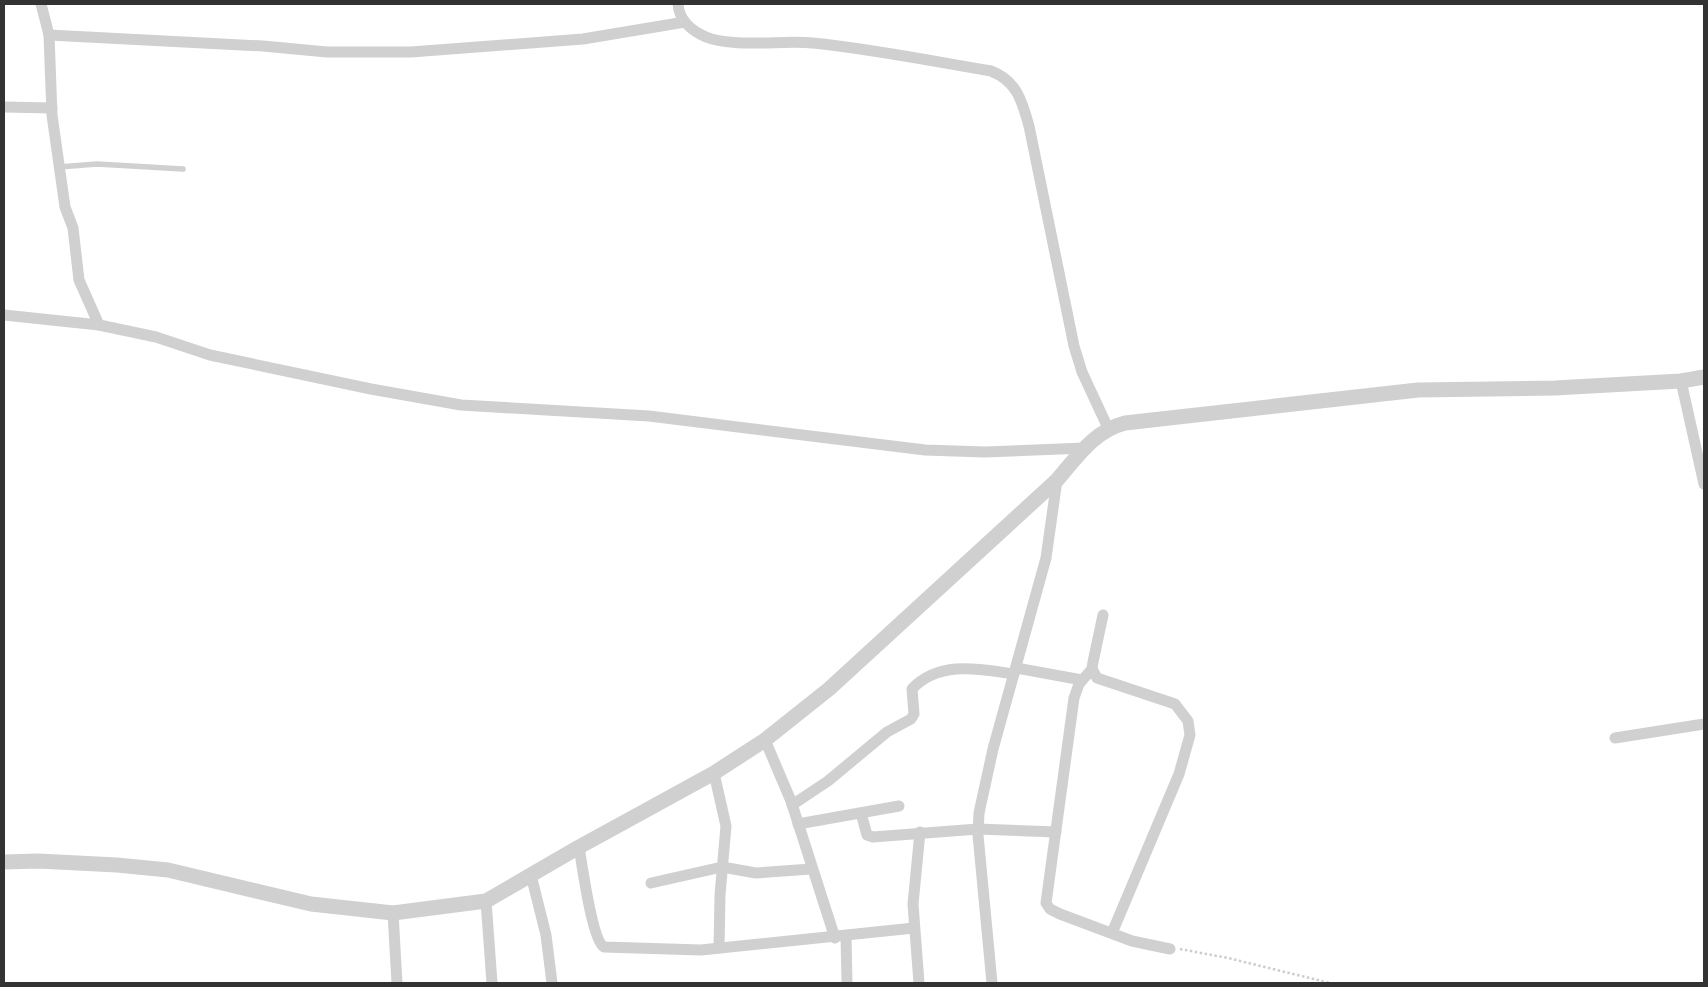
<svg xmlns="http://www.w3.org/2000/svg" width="1708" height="987" font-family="Raleway,sans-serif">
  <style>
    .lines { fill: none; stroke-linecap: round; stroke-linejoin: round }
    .path { stroke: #cdcdcd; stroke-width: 2.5; stroke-dasharray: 2.5 2.5; stroke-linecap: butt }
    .service { stroke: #d0d0d0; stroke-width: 5.5 }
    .minor { stroke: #d0d0d0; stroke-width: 11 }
    .tertiary { stroke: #d0d0d0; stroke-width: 15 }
  </style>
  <rect width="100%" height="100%" fill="#fff"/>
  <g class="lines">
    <path class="path" d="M1180 949 1228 958 1330 983"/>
    <path class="service" d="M59 167 97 164 183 169"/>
    <g class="minor">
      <path d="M41 4 49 35 52 115 65 207 73 228 79 280 99 325 156 337 210 355 371 389 461 405 649 416 925 450 985 452 1085 448"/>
      <path d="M678 4C679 20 692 31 706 37 733 48 783 40 813 43 872 49 932 61 991 71 1017 81 1022 101 1029 126L1074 346 1082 372 1108 428"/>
      <path d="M49 35 263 46 327 52H411L583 39 685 22"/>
      <path d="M4 107 52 108"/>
      <path d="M4 315 99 325"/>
      <path d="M1681 381 1704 484"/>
      <path d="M1103 615 1093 662 1092 669 1097 678 1175 704 1188 721 1190 735 1179 774 1112 933"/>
      <path d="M1016 668 1082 680"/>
      <path d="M1092 669 1079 684 1074 698 1046 903 1050 909 1060 914 1132 941 1170 949"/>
      <path d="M1615 738 1704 724"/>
      <path d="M765 740 791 801 835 938"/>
      <path d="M714 773 726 826 720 895 719 948"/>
      <path d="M792 805 828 781 887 732 911 719 914 714 912 689C939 660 980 669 1014 674"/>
      <path d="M861 813 867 835 873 837 978 829 1056 832"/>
      <path d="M798 824 899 806"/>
      <path d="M579 847C582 864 592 940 604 947L701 950 914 928"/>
      <path d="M531 875 546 935 552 983"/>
      <path d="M651 883 722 867 756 873 811 869"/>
      <path d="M486 901 492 983"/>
      <path d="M393 913 397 983"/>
      <path d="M846 936 847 983"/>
      <path d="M919 983 913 904 920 832"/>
      <path d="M992 983 978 835 979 813 993 749 1046 558 1057 480"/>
    </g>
    <path class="tertiary" d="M4 862 38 861 117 865 168 870 311 904 393 913 486 901 579 847 714 773 765 740 829 689 1057 480C1077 457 1094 431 1125 423L1418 390 1555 388 1681 381 1704 377"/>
  </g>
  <rect width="1708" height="987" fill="none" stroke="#333333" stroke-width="10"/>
</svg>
